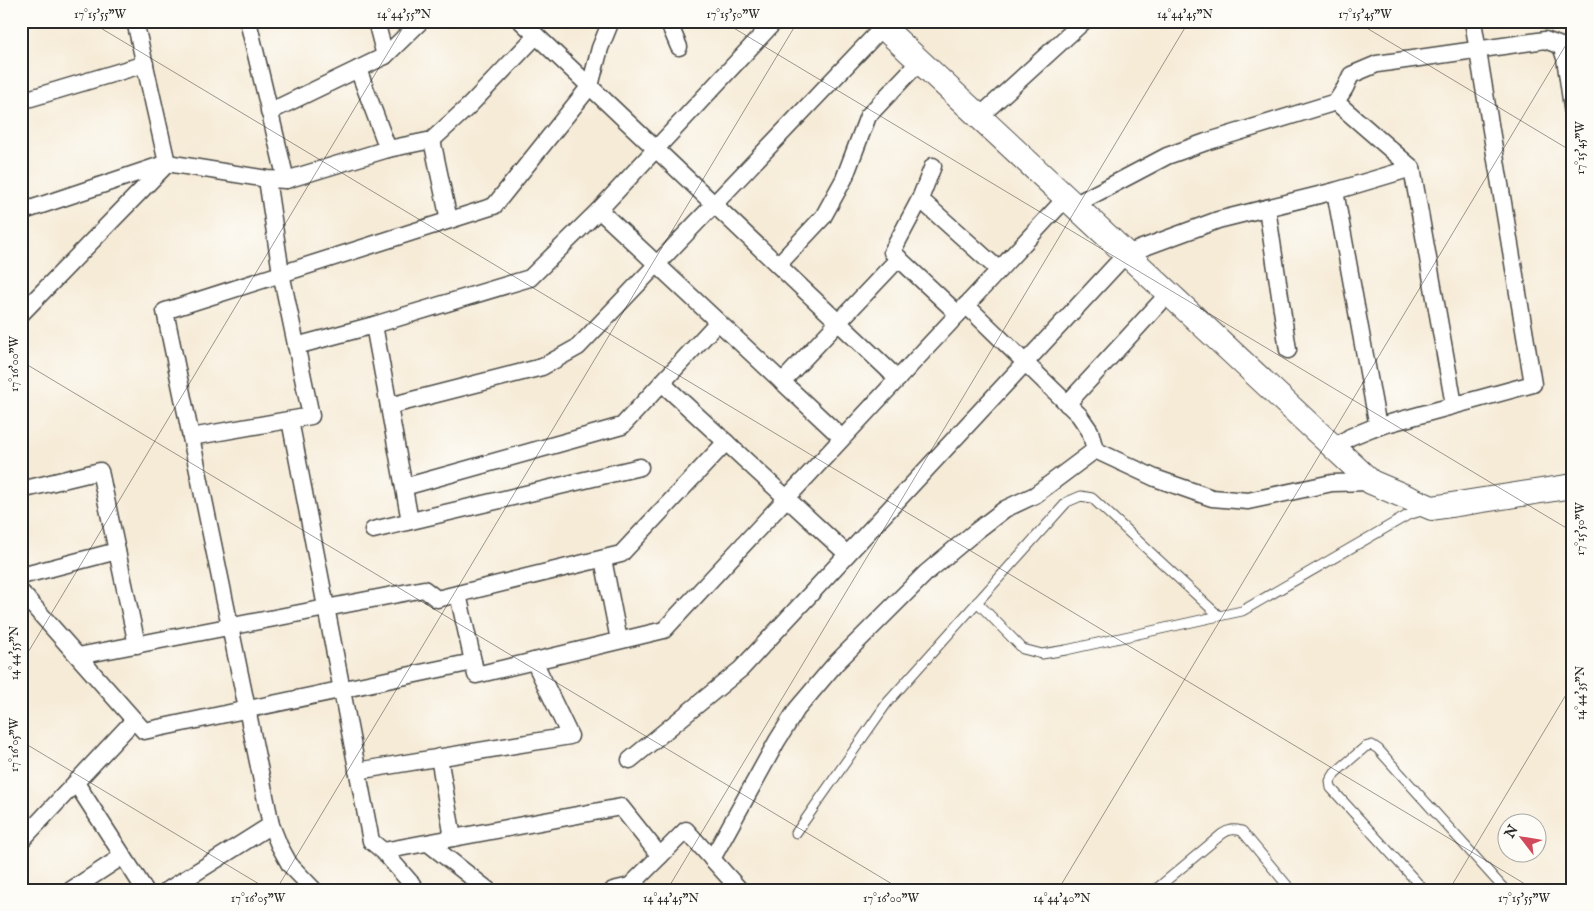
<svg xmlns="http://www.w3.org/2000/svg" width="1594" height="911" font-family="'IM FELL English',serif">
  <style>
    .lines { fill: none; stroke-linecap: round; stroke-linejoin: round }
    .lane-casing { stroke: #494845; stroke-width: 11 }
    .street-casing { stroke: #494845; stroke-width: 19 }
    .secondary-casing { stroke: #494845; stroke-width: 26 }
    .lane { stroke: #fff; stroke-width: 9 }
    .street { stroke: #fff; stroke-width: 16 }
    .secondary { stroke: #fff; stroke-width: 24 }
    .ticks { fill: none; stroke: #2b2b2b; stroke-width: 1; stroke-opacity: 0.45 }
    .neatline { fill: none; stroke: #2b2b2b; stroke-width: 2 }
    .ticks-label { font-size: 12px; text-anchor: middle; fill: #2b2b2b }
  </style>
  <rect width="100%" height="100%" fill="#fdfcf7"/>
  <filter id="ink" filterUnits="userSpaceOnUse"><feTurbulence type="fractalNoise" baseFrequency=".02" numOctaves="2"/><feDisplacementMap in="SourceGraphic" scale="10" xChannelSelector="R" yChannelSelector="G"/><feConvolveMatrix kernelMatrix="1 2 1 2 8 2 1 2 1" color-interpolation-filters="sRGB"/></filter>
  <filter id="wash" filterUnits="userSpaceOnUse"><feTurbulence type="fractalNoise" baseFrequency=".0096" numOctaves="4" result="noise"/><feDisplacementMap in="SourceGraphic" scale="20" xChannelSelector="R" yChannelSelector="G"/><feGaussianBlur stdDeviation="1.12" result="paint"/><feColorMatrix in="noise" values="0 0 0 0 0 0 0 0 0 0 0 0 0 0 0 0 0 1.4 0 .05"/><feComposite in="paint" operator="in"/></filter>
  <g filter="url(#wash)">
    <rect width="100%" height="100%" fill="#f6ebd7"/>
  </g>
  <g filter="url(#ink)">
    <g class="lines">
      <defs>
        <g id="lane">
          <path d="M977 602 1023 649 1042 654 1066 650 1219 616"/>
          <path d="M796 833 887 703 1067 502 1081 496 1092 498 1219 616 1242 611 1408 515 1425 510"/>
          <path d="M1155 890 1222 834C1229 829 1234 829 1242 831L1291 890"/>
          <path d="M1424 890 1331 788 1330 781 1335 773 1365 747 1372 745 1378 749 1505 890"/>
        </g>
        <g id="street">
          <path d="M135 21 167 163"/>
          <path d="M248 21 286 180"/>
          <path d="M376 21 385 56"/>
          <path d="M521 21 898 379"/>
          <path d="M668 21 679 47"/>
          <path d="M358 69 388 149"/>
          <path d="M21 101 145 64"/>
          <path d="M1336 102 1412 168 1454 405"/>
          <path d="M269 112 385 56 421 21"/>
          <path d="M979 117 1084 21"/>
          <path d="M432 140 449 220"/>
          <path d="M933 166 920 199 892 252 958 314"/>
          <path d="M1335 191 1378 427"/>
          <path d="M920 199 999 270"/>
          <path d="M1074 205 1167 156 1206 142 1336 102 1345 88 1351 75 1377 64 1545 40 1561 46 1565 58 1573 114"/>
          <path d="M1267 208 1288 350"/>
          <path d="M599 210 842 438"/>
          <path d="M21 212 167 163 267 179 286 180 388 149 432 140 469 106 536 36"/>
          <path d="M778 265 823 217 844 179 868 116 920 61"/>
          <path d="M966 305 1079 415 1090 431 1095 450"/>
          <path d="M21 314 166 165"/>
          <path d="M374 325 410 521"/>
          <path d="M296 346 374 325 530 278 599 210 775 21"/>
          <path d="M782 382 899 258"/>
          <path d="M662 383 847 554"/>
          <path d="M1067 404 1169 293"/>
          <path d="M389 406 542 367 578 347 883 27"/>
          <path d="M290 420 371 841 383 851 417 890"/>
          <path d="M191 437 311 416 281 273 267 179"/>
          <path d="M1334 448 1350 437 1372 428 1533 384 1473 21"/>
          <path d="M1095 450 1155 478 1212 498 1248 501 1332 483 1371 482"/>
          <path d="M404 487 622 426 718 322"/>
          <path d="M21 490 100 471 137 645"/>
          <path d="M373 530 640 467"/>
          <path d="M603 559 619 640"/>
          <path d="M21 576 117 551"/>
          <path d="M21 592 144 731 473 662"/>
          <path d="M458 594 476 675 664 630 1066 198"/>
          <path d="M78 656 424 589 437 599 621 554 726 442"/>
          <path d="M439 757 453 838"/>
          <path d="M630 760 741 669 1126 254 1218 220 1335 191 1412 168"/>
          <path d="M357 771 570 736 534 661"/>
          <path d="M76 783 145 890"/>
          <path d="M21 841 134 720"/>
          <path d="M428 843 488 890"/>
          <path d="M383 851 621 807 660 856"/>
          <path d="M712 859 777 741 797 709 836 663 926 573 975 532 1005 509 1035 495 1095 450"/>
          <path d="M71 890 123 856"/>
          <path d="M168 890 271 825"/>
          <path d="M314 890 290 865 279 845 271 825 165 311 494 206 590 86 600 48 611 21"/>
          <path d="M613 890 630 886 686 830 740 890"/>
        </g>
        <path id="secondary" d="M881 21 883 27 1371 482 1432 508 1573 486"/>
      </defs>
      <use href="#lane" class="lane-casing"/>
      <use href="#street" class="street-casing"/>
      <use href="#secondary" class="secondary-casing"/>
      <use href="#lane" class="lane"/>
      <use href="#street" class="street"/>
      <use href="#secondary" class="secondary"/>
    </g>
  </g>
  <path class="ticks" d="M89 21 1535 890M722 21 1573 532M1355 21 1573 152M21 361 902 890M21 664 407 21M21 741 269 890M276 890 798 21M667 890 1189 21M1058 890 1573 33M1449 890 1573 683"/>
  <rect width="1594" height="911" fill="none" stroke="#fdfcf7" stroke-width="55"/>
  <g transform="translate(1522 838) rotate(301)"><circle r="24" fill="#fdfcf7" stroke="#a9a8a5"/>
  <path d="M0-4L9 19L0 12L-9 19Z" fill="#d1495b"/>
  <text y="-8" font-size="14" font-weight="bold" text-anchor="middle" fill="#2b2b2b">N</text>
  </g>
  <rect x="28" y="28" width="1538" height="856" class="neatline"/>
  <g class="ticks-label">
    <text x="100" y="18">17°15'55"W</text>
    <text x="404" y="18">14°44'55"N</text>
    <text x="733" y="18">17°15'50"W</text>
    <text x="1185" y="18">14°44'45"N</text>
    <text x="1365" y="18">17°15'45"W</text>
    <text transform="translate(1580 148) rotate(-90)" y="4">17°15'45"W</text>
    <text transform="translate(14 364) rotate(-90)" y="4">17°16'00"W</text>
    <text transform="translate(1580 529) rotate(-90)" y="4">17°15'50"W</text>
    <text transform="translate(14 653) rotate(-90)" y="4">14°44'55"N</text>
    <text transform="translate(1580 693) rotate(-90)" y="4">14°44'35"N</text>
    <text transform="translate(14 745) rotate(-90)" y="4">17°16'05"W</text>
    <text x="258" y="902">17°16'05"W</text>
    <text x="671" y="902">14°44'45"N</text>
    <text x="891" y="902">17°16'00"W</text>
    <text x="1062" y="902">14°44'40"N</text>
    <text x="1524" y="902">17°15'55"W</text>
  </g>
</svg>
